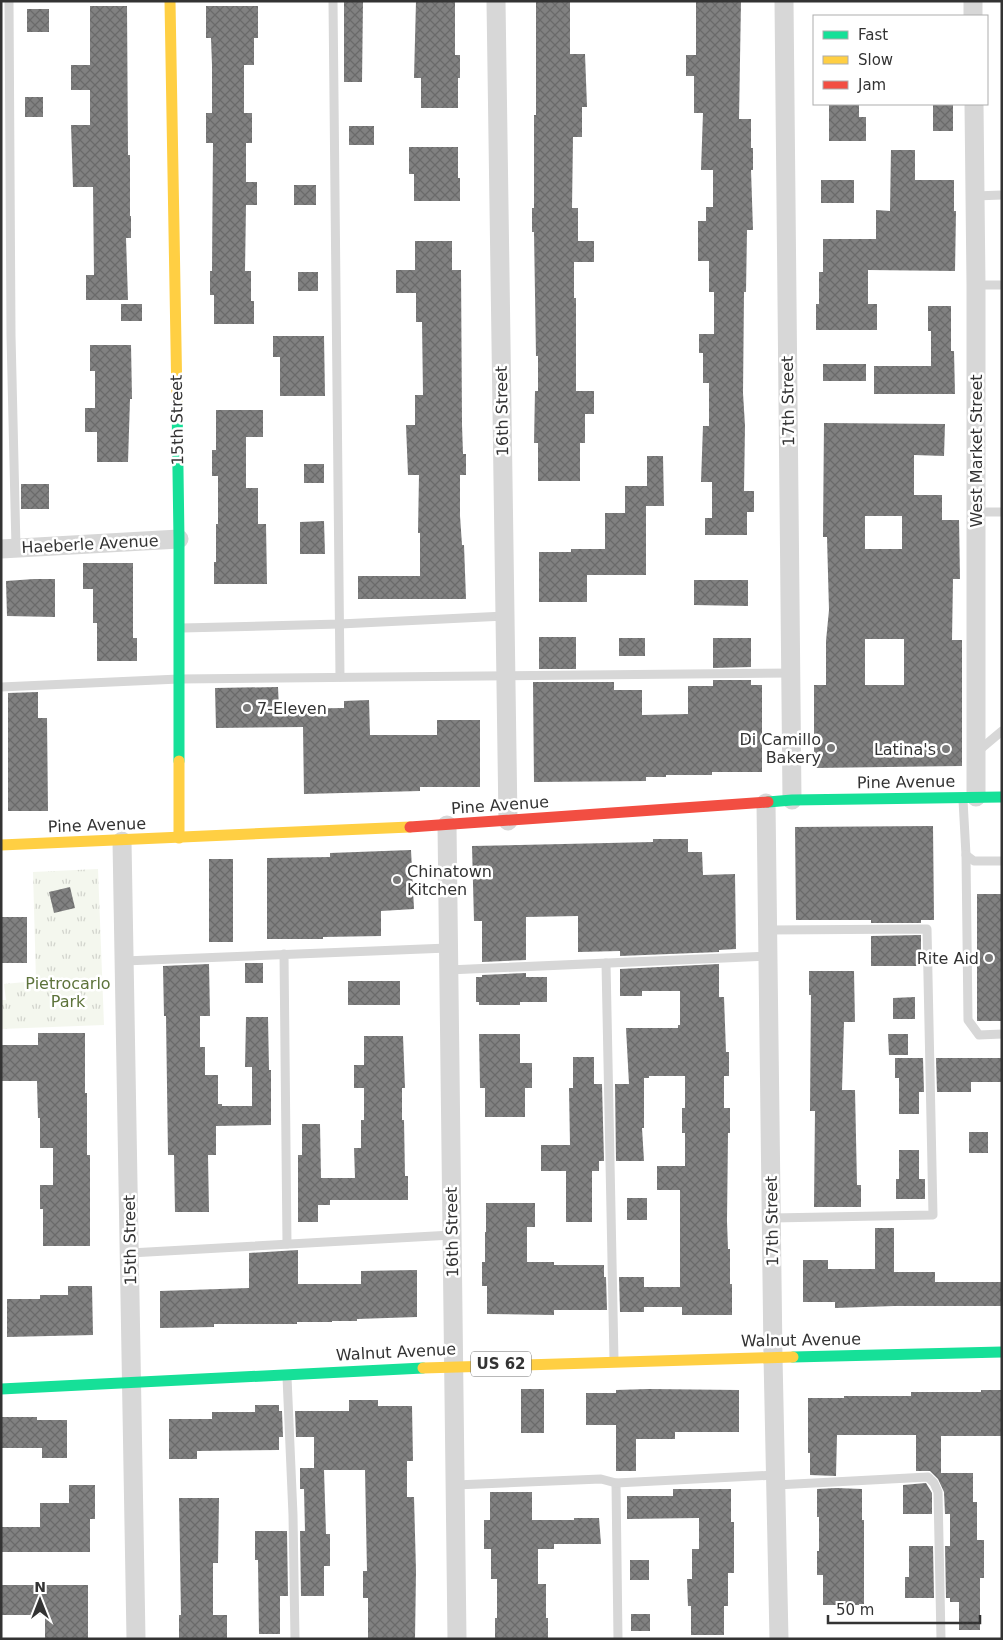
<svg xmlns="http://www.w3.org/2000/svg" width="1003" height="1640" font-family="'DejaVu Sans',sans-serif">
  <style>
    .park { fill: url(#park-tufts) }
    .building { fill: url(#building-cross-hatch); fill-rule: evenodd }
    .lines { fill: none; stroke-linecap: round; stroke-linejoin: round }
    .lane { stroke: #d7d7d7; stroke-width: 9 }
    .street { stroke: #d7d7d7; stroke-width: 19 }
    .fast { stroke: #16e098; stroke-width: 11 }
    .slow { stroke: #ffcf43; stroke-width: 11 }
    .jam { stroke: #f24e42; stroke-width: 11 }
    .poi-dot { fill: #7a7a7a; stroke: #fff; stroke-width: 2 }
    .labels { text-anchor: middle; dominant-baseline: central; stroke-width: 5; stroke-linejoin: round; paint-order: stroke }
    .shield { fill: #fff; stroke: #707070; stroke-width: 1 }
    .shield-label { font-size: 15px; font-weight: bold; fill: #333 }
    .street-label { font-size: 16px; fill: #333; stroke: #fff }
    .poi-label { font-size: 16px; fill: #333; stroke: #fff; text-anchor: end }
    .park-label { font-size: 16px; fill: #5d733b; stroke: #fff }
  </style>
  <defs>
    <pattern id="park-tufts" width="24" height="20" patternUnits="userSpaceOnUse" patternTransform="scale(1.25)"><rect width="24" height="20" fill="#f4f7ee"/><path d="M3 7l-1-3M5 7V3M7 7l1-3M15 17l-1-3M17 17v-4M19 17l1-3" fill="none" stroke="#d2d4cd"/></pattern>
    <pattern id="building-cross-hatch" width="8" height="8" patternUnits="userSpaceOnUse" patternTransform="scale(1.25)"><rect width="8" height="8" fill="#818181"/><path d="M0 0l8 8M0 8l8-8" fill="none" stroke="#6a6a6a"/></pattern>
  </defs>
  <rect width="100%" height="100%" fill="#fff"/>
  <path class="park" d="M98 869 104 1025 1 1029V1000H6L4 984 36 981 33 872Z"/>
  <g class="building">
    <path d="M344 1H363L362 82H344Z"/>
    <path d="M416 1H455V55H460V78H458V108H421V78H414Z"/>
    <path d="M536 1H570V54H585L587 107H582V137H573L572 208H578V241H594V262H574V298H576V391H594V414H585V443H580V481H538V443H534L535 391H538V356H536L534 232H532V208H534V115H536Z"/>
    <path d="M696 1H741L739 119H751V148H753V170H751L753 230H747L746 292H744L743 393 745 426 744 491H754V512H747V535H705V518H712V482H701L703 426H709V383H703V353H699V334H714V292H709V261H698V221H706V207H713V170H701L703 113H694V76H686V55H696Z"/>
    <path d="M90 6H127L128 155H130V216H131V238H126L128 300H86V275H94L93 187H73L71 125H90V90H71V65H90Z"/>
    <path d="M206 6H258V38H254V65H244V113H252V143H246V182H257V205H246L245 271H251V301H254V324H214V295H210V271H212L213 143H206V113H212V65L211 38H206Z"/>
    <rect x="27" y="9" width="22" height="23"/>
    <rect x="25" y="97" width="18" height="20"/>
    <path d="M829 104H859V117H866V141H829Z"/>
    <rect x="933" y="104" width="20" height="27"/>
    <rect x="349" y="126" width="25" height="19"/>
    <path d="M409 147H458V178H460V201H414V174H409Z"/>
    <path d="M891 150H915V180H954V211H956L955 271 868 270V304H877V330H816V304H819V272H823V239H876V210L890 211Z"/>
    <rect x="821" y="180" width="33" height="23"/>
    <rect x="294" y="185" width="22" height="20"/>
    <path d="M415 241H452V270H461L462 425 463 454H466V475H460V516L462 545H464L466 599H358V576H420V533H418L419 475H408L406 425H415V395H423L422 322H416V293H396V270H415Z"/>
    <rect x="298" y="272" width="20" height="19"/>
    <rect x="121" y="304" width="21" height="17"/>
    <path d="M928 306H951V351H954L955 394H874V366H931V331H928Z"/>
    <path d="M273 336H324L325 396H280V357H273Z"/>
    <path d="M90 345H131L132 399H130L128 462H97V432H85V408H95V371H90Z"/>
    <rect x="823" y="364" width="43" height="17"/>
    <path d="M216 410H263V437H246V488H258V524H266L267 584H214V562H216V524H218V476H212V450H216Z"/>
    <path d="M824 423 945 424 944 456 914 455V495H942V520H959L960 579H953L952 640H962V766L814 768V685H826V641L829 610 827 537H823ZM865 516H902V549H865ZM865 639H904V685H865Z"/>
    <path d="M647 456H663L664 506H646V575H587V602H539V552H571V549H605V513H625V486H647Z"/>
    <rect x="304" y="464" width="20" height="19"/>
    <rect x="21" y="484" width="28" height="25"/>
    <path d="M324 521 325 554H300V522Z"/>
    <path d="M83 563H133V638H137V661H97V623H93V589H83Z"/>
    <path d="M34 579H55V617L7 616 6 581Z"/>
    <path d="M694 580H748V606L694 605Z"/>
    <rect x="539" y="637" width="37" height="32"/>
    <rect x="619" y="638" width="26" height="18"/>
    <path d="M713 638H751V667L713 668Z"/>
    <path d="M713 680H751V685H762V772H712V775H666V777H646V781L534 782 533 682H614V690H642V715L688 714V686H713Z"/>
    <path d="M278 687 279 709 344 708V701L369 700 370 735H437V720H480V787H420V791L304 794 303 727 216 728 215 688Z"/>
    <path d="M38 692V718H47L48 811H8V693Z"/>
    <path d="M933 826 934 920H921V923H871V920H796L795 827Z"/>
    <path d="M653 839H688V852H702L703 875 735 874 736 949 719 950V952L620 956V951L578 952V916L526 917V960L482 962V921H474L472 846 653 842Z"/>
    <path d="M411 850 414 909 381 911V936L323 937V939H267V858L330 857V853Z"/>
    <rect x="209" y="859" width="24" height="83"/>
    <path d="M70 887 75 908 54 913 49 892Z"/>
    <rect x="977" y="894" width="25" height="127"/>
    <path d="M2 917H27V963H1Z"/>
    <path d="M921 935V966H871V936Z"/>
    <rect x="245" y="963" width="18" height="20"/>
    <path d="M209 964 210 1016H200V1047H205V1075H218V1104H222V1106H252V1067H245L246 1017H268L269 1070H271V1125L216 1126V1155H208L209 1212H175L174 1155H168L166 1016H164L163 966Z"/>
    <path d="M719 964V997H724L726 1052H729V1076H724V1108H730V1133H728L727 1221 728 1249H730V1284H732V1315H682V1307H644V1312H620L619 1277H644V1287H680V1190H657V1166H685V1133H682V1108H685V1076H649V1078H644V1128H642L644 1161H616L615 1084H629L626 1028H678V1025H680V991H642V996H620V969Z"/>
    <path d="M809 971H854L855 1022H844L842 1090H855L857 1185H861V1207H814L815 1111H810L811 995H809Z"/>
    <path d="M526 973V977H547V1002H520V1005H479V1002H476V977H482V975Z"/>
    <rect x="348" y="981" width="52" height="24"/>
    <path d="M915 997V1019H893V998Z"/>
    <path d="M38 1033H85V1093H87V1155H90V1246H43V1209H40V1185H53V1148H40V1118H38L37 1081H1V1045H38Z"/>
    <path d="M479 1034H520V1063H532V1088H525V1117H485V1088H480Z"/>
    <path d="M888 1034H908V1055H889Z"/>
    <path d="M364 1036H403L405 1088H402V1120H404L405 1176H408V1200H330V1205H318V1222H298V1155H302V1124H320L321 1178H355L354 1148H361V1120H364V1088H354V1065H364Z"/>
    <path d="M573 1057H594V1084H602L604 1161H599V1171H592V1222H566V1171H541V1145H570L569 1088H573Z"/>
    <path d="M895 1058H923L924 1092H919V1114H899V1078H895Z"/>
    <path d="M936 1058H1002V1082H971V1092H937Z"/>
    <rect x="969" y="1132" width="19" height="21"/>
    <path d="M899 1150H919V1179H925V1199H896V1179H899Z"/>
    <rect x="627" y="1198" width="20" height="22"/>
    <path d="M486 1203H535V1227H527V1262H554V1265H604V1277H606L607 1310H554V1315L487 1314V1286H482V1262H485V1232H486Z"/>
    <path d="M875 1228H894V1272H935V1282H1002V1306H894L835 1308V1302H803V1260H828V1269H875Z"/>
    <path d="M298 1250V1284H361V1271L417 1270V1317L357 1319V1321H332V1322H297V1324H214V1327L160 1328V1291L249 1288V1253Z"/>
    <path d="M68 1286H92L93 1335 7 1337V1299H40V1295H68Z"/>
    <rect x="521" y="1389" width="23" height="44"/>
    <path d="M648 1389 739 1390V1432H675V1439H636V1471H616V1425H586V1393H616V1390Z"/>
    <path d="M981 1390H1002V1436H941V1473H973V1502H977V1540H984V1578H980V1630H959V1602H950V1598H946L945 1546H950V1514H945L944 1492 938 1479 930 1471H916V1435H837L836 1476 810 1475V1453H808V1398H844V1396H911V1392H981Z"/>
    <path d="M349 1400H378V1406H412L413 1461H407V1497H414L416 1571 415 1638H368V1598H363V1571H367L365 1470H324L326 1534H330V1566H324V1596H301L300 1531H305L304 1489H300V1468H314V1437H296L295 1411H349Z"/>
    <path d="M255 1405H279V1411H282L283 1437H279V1450L197 1451V1459H169V1419H212V1412H255Z"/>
    <path d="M1 1417H37V1420H67V1458H42V1448H1Z"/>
    <path d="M926 1483 932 1493V1514H903V1485Z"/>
    <path d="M69 1485H95V1519H90V1552H1V1527H40V1503H69Z"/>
    <path d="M836 1488 862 1489V1520H864V1605H823V1575H817V1551H819V1517H817V1489Z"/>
    <path d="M673 1489H731V1522H734V1573H728V1606H724V1635H691V1606H688L687 1579H692V1549H699V1518L627 1519V1496H673Z"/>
    <path d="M490 1492H532V1520H574V1518H599L601 1544H554V1549H538V1584H546V1618H548V1639H495V1618H497V1579H491V1549H484V1520H490Z"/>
    <path d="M179 1498H219L218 1563H213V1615H227V1639H179V1615H181Z"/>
    <path d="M255 1531H287L288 1596H280V1634H259L258 1560H255Z"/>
    <path d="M909 1546H933L934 1598H905V1577H909Z"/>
    <rect x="630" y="1560" width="19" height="20"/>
    <path d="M1 1585H88V1639H45V1615H1Z"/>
    <rect x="631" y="1614" width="19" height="17"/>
  </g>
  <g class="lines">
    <g class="lane">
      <path d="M9 1 11 335 16 548"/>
      <path d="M333 1 340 677"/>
      <path d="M975 196 1002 195"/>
      <path d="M976 285H1002"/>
      <path d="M976 512H1002"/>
      <path d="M182 628 340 624 505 616"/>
      <path d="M1 687 179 679 791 673"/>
      <path d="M977 752 1002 731"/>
      <path d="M963 800 966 855 968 1020 979 1035 1002 1034"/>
      <path d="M966 855 974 861H1002"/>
      <path d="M768 930 927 929 933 1215 772 1218"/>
      <path d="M284 954 287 1244"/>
      <path d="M124 961 448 948"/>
      <path d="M606 963 614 1360"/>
      <path d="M448 970 768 956"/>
      <path d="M130 1253 452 1235"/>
      <path d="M287 1377 293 1515 295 1639"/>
      <path d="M616 1483 618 1639"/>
      <path d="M455 1485 601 1479 616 1483 776 1475"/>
      <path d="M776 1485 928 1477 934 1483 938 1492 941 1639"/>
    </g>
    <g class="street">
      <path d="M496 1 508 821"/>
      <path d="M784 1 792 800"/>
      <path d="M973 1V16"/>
      <path d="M974 104 976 285V797"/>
      <path d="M1 549 179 539"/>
      <path d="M766 803 773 1357 779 1639"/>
      <path d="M447 825 457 1639"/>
      <path d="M122 841 136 1639"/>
    </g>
    <g class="fast">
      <path d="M177 402 179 539V761"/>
      <path d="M768 802 792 800 1002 797"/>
      <path d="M793 1357 1002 1352"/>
      <path d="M1 1389 423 1368"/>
    </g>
    <g class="slow">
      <path d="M170 1 177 402"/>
      <path d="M179 761V838"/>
      <path d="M1 845 410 827"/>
      <path d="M423 1368 793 1357"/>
    </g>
    <path class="jam" d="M410 827 768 802"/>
  </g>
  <g class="poi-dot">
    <circle cx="247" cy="708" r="5"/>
    <circle cx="831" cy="748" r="5"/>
    <circle cx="946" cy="749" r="5"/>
    <circle cx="397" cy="880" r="5"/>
    <circle cx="989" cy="958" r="5"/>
  </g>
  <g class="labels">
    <rect class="shield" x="471" y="1351.5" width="60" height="25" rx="4"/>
    <g class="shield-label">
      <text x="501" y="1364">US 62</text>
    </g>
    <g class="street-label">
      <text transform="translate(788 401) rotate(-91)">17th Street</text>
      <text transform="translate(502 411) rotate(-91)">16th Street</text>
      <text transform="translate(177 420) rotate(-91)">15th Street</text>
      <text transform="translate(976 451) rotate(-90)">West Market Street</text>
      <text transform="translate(90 544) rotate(-3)">Haeberle Avenue</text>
      <text transform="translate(906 782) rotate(-1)">Pine Avenue</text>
      <text transform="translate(500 805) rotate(-4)">Pine Avenue</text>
      <text transform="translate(97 825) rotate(-2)">Pine Avenue</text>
      <text transform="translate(772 1221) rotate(-91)">17th Street</text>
      <text transform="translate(452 1232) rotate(-91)">16th Street</text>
      <text transform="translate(130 1240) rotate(-91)">15th Street</text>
      <text transform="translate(801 1340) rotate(-1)">Walnut Avenue</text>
      <text transform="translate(396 1352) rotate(-3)">Walnut Avenue</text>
    </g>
    <g class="poi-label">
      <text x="257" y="708" text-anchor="start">7-Eleven</text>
      <text x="821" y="739">Di Camillo<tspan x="821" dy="18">Bakery</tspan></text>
      <text x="936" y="749">Latina's</text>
      <text x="407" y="871" text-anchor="start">Chinatown<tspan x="407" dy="18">Kitchen</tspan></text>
      <text x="979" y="958">Rite Aid</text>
    </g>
    <g class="park-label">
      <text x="68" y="983">Pietrocarlo<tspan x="68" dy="18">Park</tspan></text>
    </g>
  </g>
  <rect width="1003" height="1640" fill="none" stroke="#333333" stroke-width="5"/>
  <rect x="813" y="15" width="175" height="90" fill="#ffffff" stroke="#adadad"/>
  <rect x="823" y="31" width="25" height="8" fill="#16e098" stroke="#adadad"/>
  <text x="858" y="40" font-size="15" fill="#333333">Fast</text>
  <rect x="823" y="56" width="25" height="8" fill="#ffcf43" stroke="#adadad"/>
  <text x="858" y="65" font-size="15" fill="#333333">Slow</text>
  <rect x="823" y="81" width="25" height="8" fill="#f24e42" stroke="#adadad"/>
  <text x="858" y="90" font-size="15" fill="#333333">Jam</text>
  <g transform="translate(40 1600)" stroke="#ffffff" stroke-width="4" paint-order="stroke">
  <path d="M0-4L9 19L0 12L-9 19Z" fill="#333333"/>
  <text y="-8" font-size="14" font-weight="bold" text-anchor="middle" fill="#333333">N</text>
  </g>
  <path d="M828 1615v8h152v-8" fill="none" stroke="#333333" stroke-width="2.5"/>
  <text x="836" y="1615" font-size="15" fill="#333333" stroke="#ffffff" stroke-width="4" paint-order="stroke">50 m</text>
</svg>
